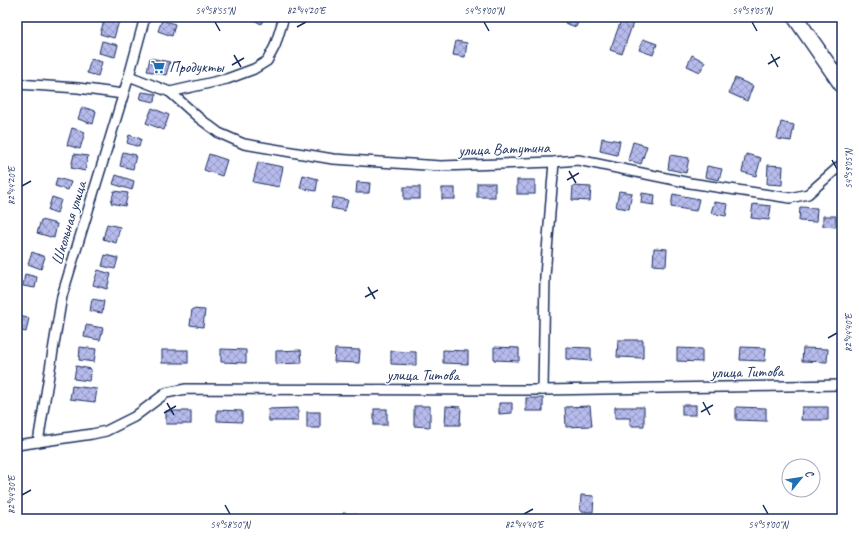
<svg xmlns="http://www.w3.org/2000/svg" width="859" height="536" font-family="Caveat,sans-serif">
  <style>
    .building { fill: url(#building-cross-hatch); stroke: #1b2f5e }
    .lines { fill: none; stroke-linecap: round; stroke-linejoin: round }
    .street-casing { stroke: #1b2f5e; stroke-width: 12 }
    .primary-casing { stroke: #1b2f5e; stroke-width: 18 }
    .street { stroke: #fff; stroke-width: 9 }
    .primary { stroke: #fff; stroke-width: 15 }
    .ticks { fill: none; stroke: #1b2f5e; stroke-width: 1.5 }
    .labels { text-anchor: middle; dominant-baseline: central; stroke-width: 3; stroke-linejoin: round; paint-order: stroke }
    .poi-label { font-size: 16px; fill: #1b2f5e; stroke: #fff; text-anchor: start }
    .street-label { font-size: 16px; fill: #1b2f5e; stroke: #fff }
    .neatline { fill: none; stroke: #1b2f5e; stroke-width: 1.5 }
    .ticks-label { font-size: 10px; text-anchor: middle; fill: #1b2f5e }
  </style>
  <defs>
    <pattern id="building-cross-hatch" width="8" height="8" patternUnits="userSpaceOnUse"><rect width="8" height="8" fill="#b7bbec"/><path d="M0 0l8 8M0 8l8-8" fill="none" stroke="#9498c2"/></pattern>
  </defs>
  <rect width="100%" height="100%" fill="#fff"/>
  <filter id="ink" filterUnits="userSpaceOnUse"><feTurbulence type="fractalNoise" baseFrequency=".025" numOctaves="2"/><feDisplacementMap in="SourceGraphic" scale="8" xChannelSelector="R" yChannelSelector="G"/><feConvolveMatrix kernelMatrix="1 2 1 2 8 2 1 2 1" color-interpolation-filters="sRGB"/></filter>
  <g filter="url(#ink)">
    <g class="building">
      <path d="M105 17 119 21 114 38 100 34Z"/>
      <path d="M249 17H265L261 24Z"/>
      <path d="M567 17H580L576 27 565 23Z"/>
      <path d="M622 18 633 23 622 54 610 50Z"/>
      <path d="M162 20 175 24 172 36 158 31Z"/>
      <path d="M643 39 657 44 653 55 639 50Z"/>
      <path d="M102 41 118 45 115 57 99 53Z"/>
      <path d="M456 41 467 43 465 57 453 55Z"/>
      <path d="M692 55 705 62 700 72 687 66Z"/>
      <path d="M150 58 170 62 166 75 147 71Z"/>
      <path d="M91 59 102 62 98 76 87 73Z"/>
      <path d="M735 78 753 86 747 101 729 93Z"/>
      <path d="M142 92 156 94 155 102 140 99Z"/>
      <path d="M82 107 96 111 93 124 78 119Z"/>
      <path d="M152 108 169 115 164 130 146 123Z"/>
      <path d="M781 122 794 125 791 141 777 139Z"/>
      <path d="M72 128 85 132 80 149 67 145Z"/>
      <path d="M129 135 141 139 139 147 127 143Z"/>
      <path d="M602 138 620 141 617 155 600 151Z"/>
      <path d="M633 142 647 146 641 164 628 160Z"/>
      <path d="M123 152 136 155 133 169 120 166Z"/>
      <path d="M74 154 88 156 85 171 71 168Z"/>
      <path d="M209 154 227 160 222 176 204 170Z"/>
      <path d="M746 154 761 158 756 176 742 172Z"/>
      <path d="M670 155 689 158 686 173 668 169Z"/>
      <path d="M258 162 283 167 279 187 253 182Z"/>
      <path d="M768 165 783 166 782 185 767 184Z"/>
      <path d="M707 166 722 169 719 180 705 177Z"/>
      <path d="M116 175 134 181 132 190 113 184Z"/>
      <path d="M303 175 318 179 316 191 300 188Z"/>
      <path d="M57 178 71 182 68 190 55 186Z"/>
      <rect x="517" y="180" width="18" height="14"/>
      <path d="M357 182 370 183 369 193H356Z"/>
      <rect x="477" y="183" width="18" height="14"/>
      <path d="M573 186 591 187 590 201 572 200Z"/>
      <rect x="404" y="187" width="16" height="12"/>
      <rect x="442" y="188" width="13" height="11"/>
      <path d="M114 191 128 193 125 206 111 203Z"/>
      <path d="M619 191 632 193 629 209 616 207Z"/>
      <path d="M642 193 655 195 654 205 641 203Z"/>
      <path d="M673 194 699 199 696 211 671 207Z"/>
      <path d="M52 197 61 200 57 213 48 210Z"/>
      <path d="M333 197 348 200 345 211 331 208Z"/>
      <path d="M714 202 728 204 726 216 711 213Z"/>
      <path d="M753 204 771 206 769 220 751 218Z"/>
      <path d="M800 207 817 208 816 222 799 221Z"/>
      <path d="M823 216H836V227L823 226Z"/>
      <path d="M41 220 57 224 54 238 37 233Z"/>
      <path d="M107 224 120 227 116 243 103 239Z"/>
      <path d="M654 248 667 249 666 266 653 265Z"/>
      <path d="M32 252 45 257 41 269 28 264Z"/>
      <path d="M105 255 118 258 115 269 102 266Z"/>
      <path d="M98 270 111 274 107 289 93 285Z"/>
      <path d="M25 274 37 277 35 288 23 286Z"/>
      <path d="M92 299 104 301 102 313 90 311Z"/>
      <path d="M192 309 205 310 203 327 190 325Z"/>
      <path d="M17 316 29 318 26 332 17 330Z"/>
      <path d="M86 325 103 328 100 340 84 337Z"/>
      <path d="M618 340H643V358L617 357Z"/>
      <path d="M80 347 96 349 94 362 79 360Z"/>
      <path d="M494 347 519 348V361L494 360Z"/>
      <path d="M566 347 591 348V361L566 359Z"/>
      <path d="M741 347 766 348 765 361 740 360Z"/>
      <path d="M677 348 702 349V362L677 361Z"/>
      <path d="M803 348 828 349 827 362 802 361Z"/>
      <path d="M221 349 246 350V363L221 362Z"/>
      <path d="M335 349 360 350 359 363 334 362Z"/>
      <rect x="162" y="350" width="26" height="13"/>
      <path d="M301 350 302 363 276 364V351Z"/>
      <path d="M443 350 468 351V364L443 363Z"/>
      <path d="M391 351 416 352V365L391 364Z"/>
      <path d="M76 366 91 369 89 381 74 379Z"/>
      <path d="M72 386 97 389 95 402 70 399Z"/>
      <rect x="526" y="398" width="17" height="13"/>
      <path d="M499 403H512V413L499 414Z"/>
      <rect x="682" y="405" width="14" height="10"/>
      <path d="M414 406H430V427L414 426Z"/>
      <path d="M446 406 461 407 460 425H445Z"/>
      <path d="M590 406 592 426 566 427 565 407Z"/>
      <path d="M615 407H644V426H630V418H615Z"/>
      <path d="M736 407 766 408V421L736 420Z"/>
      <path d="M802 407H828V420H801Z"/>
      <path d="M298 408V421H269L268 409Z"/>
      <path d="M17 409H20L19 428H17Z"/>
      <rect x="374" y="409" width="13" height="16"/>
      <path d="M217 410 242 411V422L217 421Z"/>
      <rect x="166" y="411" width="25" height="13"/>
      <rect x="307" y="412" width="13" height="16"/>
      <path d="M581 495 594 496 593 512 580 511Z"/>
      <path d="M343 513 356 514 355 519H342Z"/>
    </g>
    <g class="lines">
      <defs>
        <g id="street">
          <path d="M129 76 170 92 227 79 254 69 267 61 275 46 284 17"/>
          <path d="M17 84 78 88 123 94"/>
          <path d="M170 92 199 118 219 133 244 144 333 159 441 166 554 162 578 160 690 183 790 198 808 194 842 164"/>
          <path d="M543 390 545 276 554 162"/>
          <path d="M38 442 62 296 129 76 145 17"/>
          <path d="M17 445 92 434 106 431 134 417 166 393 186 389 543 390 842 385"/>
        </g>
        <path id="primary" d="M795 17 842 85"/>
      </defs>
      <use href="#street" class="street-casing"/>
      <use href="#primary" class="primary-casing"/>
      <use href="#street" class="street"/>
      <use href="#primary" class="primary"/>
    </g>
  </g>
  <path class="ticks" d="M215 22 220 31M484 22 489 31M752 22 757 31M297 27 306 22M771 54 778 67M234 55 241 67M768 64 780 57M232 65 244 58M832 160 837 169M569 171 576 183M567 180 579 173M22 186 31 181M368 287 375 299M365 297 378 290M828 338 837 333M703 402 710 415M167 403 174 415M701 412 713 405M164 413 176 406M22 495 31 490M225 505 230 514M763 505 768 514M524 514 533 509"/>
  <defs>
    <symbol id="supermarket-bare" viewBox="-9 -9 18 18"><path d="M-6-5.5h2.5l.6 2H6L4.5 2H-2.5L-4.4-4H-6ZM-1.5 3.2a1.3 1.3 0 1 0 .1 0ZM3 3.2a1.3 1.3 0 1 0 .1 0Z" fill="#1f6fb2" stroke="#fff" stroke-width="2.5" paint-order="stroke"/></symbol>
  </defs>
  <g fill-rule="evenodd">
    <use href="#supermarket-bare" x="148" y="57" width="20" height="20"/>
  </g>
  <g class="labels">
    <g class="poi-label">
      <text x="169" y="67">Продукты</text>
    </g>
    <g class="street-label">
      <text transform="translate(504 149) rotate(-2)">улица Ватутина</text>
      <text transform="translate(69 223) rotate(-73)">Школьная улица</text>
      <text transform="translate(747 372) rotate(-1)">улица Титова</text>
      <text x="423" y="375">улица Титова</text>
    </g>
  </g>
  <rect width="859" height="536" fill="none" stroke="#fff" stroke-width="44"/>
  <g transform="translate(801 478) rotate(60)"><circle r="19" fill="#ffffff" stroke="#a4acbf"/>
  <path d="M0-3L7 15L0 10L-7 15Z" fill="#1f6fb2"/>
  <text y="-6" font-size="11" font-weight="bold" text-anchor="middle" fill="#1b2f5e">С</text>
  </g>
  <rect x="22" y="22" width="815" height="492" class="neatline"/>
  <g class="ticks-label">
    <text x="215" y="14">54°58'55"N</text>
    <text x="306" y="14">82°44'20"E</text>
    <text x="484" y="14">54°59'00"N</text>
    <text x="752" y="14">54°59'05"N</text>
    <text transform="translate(848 169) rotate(-90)" y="4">54°59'05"N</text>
    <text transform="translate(11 186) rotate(-90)" y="4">82°44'20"E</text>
    <text transform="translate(848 333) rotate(-90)" y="4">82°44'40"E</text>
    <text transform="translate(11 495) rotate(-90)" y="4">82°44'30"E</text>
    <text x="230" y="528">54°58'50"N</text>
    <text x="524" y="528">82°44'40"E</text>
    <text x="768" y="528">54°59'00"N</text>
  </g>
</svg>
